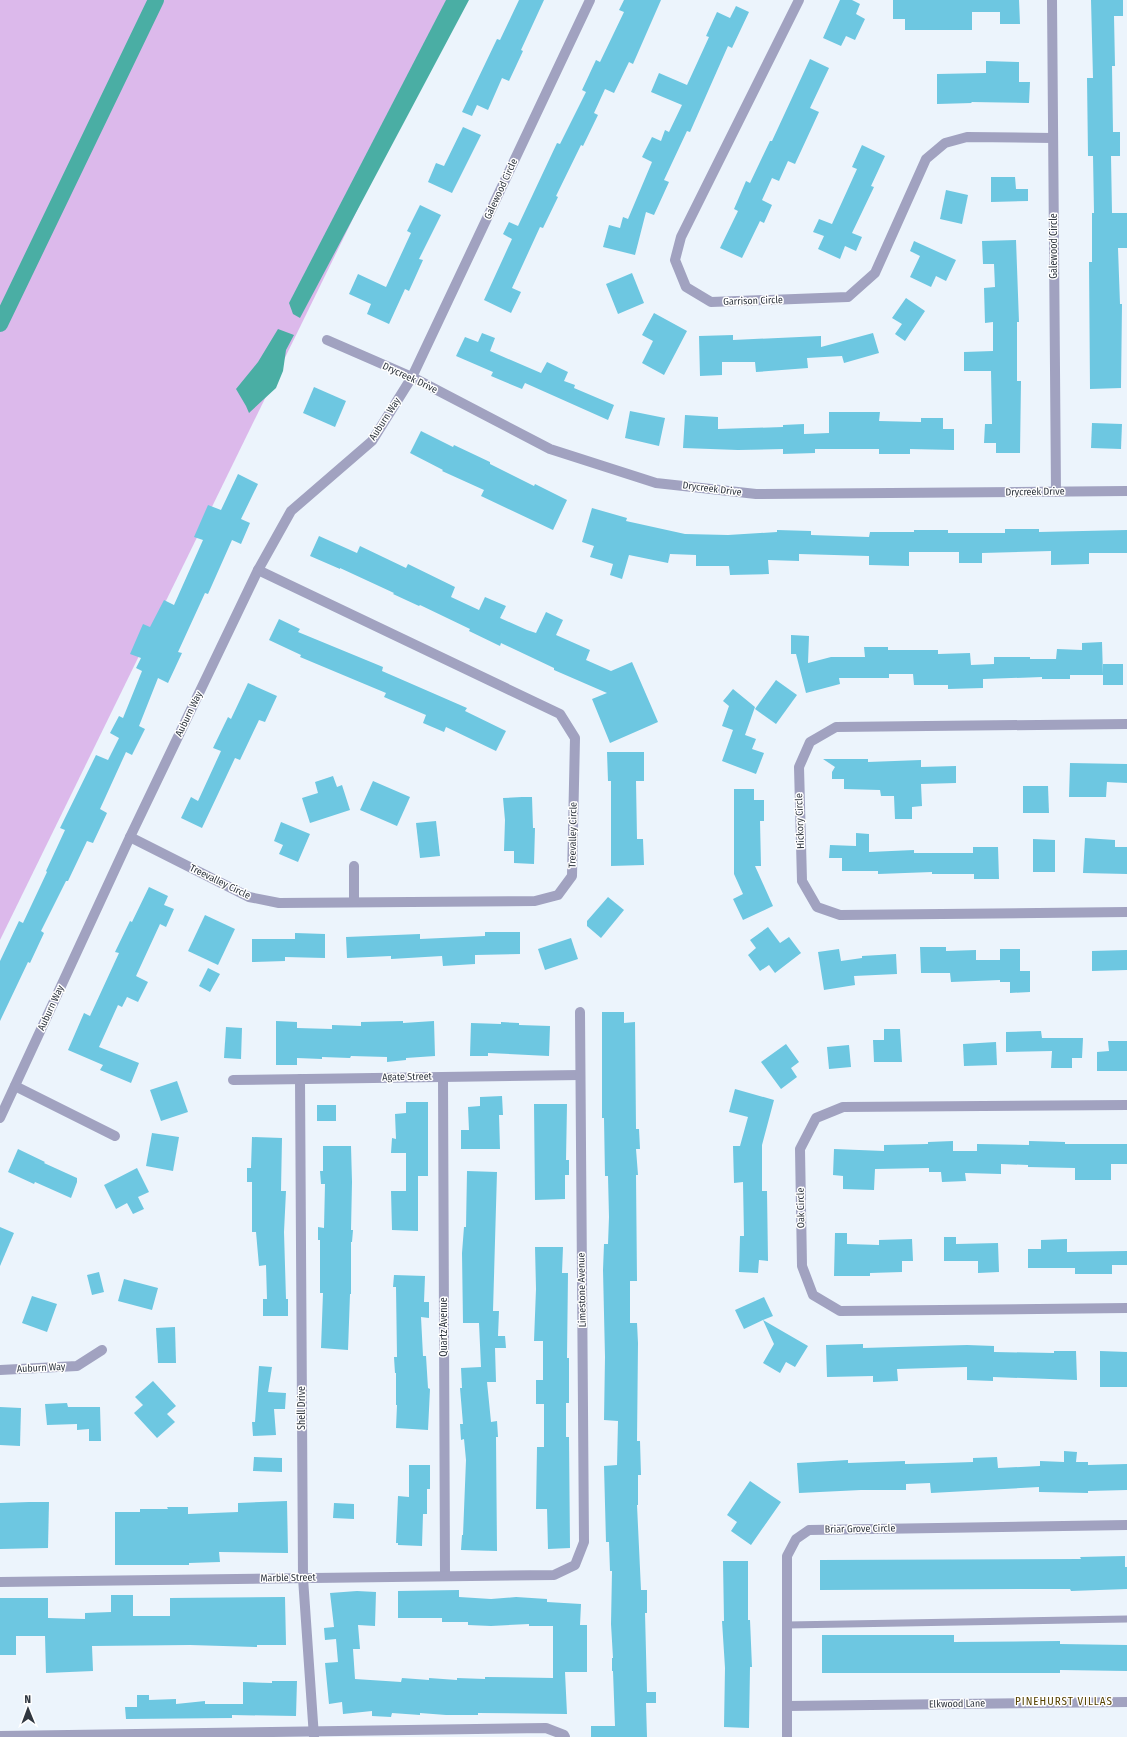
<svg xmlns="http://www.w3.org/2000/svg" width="1127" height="1737" font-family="'Fira Sans Condensed',sans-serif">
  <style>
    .green { fill: #dcb9eb }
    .water { fill: #4aaea4 }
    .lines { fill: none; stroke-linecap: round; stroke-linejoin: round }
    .canal { stroke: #4aaea4; stroke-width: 16 }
    .building { fill: #6dc7e1 }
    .service { stroke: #a1a2c0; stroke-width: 7 }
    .minor { stroke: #a1a2c0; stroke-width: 10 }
    .labels { text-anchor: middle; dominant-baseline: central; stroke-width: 3; stroke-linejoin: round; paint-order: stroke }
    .street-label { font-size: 10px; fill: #303740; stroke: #fff }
    .neighbourhood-label { font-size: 11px; letter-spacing: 1px; fill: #564200; stroke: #fff }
  </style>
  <rect width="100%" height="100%" fill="#ecf4fc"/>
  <path class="green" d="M0 0H460L0 940Z"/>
  <g class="water">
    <path d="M446 0H469L300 318 293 314 289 303Z"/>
    <path d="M278 329 294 335 286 350 283 371 276 388 249 413 246 406 236 389 258 362Z"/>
  </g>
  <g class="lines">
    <path class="canal" d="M0 324 156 0"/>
  </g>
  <g class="building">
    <path d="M519 0H544L521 50 523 51 509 81 502 78 488 110 477 105 472 116 462 112 497 39 500 40Z"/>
    <path d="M624 0H661L633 64 629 62 614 93 605 89 594 113 598 115 583 146 581 145 556 196 558 197 543 228 540 227 512 288 521 292 511 313 484 300 512 239 503 234 509 222 518 226 557 143 560 144 586 92 582 90 596 60 600 62 624 12 619 10Z"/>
    <path d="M840 0H852L860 4 856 14 865 19 855 40 846 36 841 46 823 38Z"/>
    <path d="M893 0H1019L1020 24H1000V12H972V30H905V19H893Z"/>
    <path d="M1091 0H1123V16H1114L1115 66H1112L1113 132H1120V156H1111L1112 213H1127V248H1118L1120 304H1122L1121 388 1090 389 1089 262H1092V213H1094L1093 156H1088L1087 78H1093Z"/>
    <path d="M736 6 749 12 732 48 728 46 690 132 687 131 664 180 669 182 654 215 646 212 635 255 603 247 609 225 620 228 623 217 628 219 652 162 642 157 652 137 661 141 665 130 669 132 682 105 651 92 659 73 687 85 709 37 706 36 717 12 730 18Z"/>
    <path d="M810 59 829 68 810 108 819 112 795 164 788 161 779 181 772 178 762 200 772 205 764 223 760 221 742 258 720 248 738 211 734 209 746 181 750 183 770 141H772Z"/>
    <path d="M986 61 1019 62V82H1030L1029 103 971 102 972 103 937 104V74L986 73Z"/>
    <path d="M463 127 481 135 452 193 428 182 436 163 444 166Z"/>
    <path d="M862 145 885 156 871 186 874 187 852 233 862 237 856 251 845 246 840 259 818 249 824 236 813 232 819 219 832 224 857 169 852 167Z"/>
    <path d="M991 177H1015L1016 189H1028V201L991 202Z"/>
    <path d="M946 190 968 195 962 224 940 219Z"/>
    <path d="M420 205 441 215 419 259 423 260 409 291 405 289 389 324 367 314 371 304 349 294 358 274 386 287 411 233 407 231Z"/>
    <path d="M1016 240 1019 322H1017V381H1021L1020 453H996V443H984L985 424H992L991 371H964V352L993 351V322L985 323 984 288 995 287 994 264H983L982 241Z"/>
    <path d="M914 241 956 260 946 281 936 276 931 287 910 277 920 256 910 251Z"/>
    <path d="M632 273 644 303 618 314 606 284Z"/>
    <path d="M906 298 925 311 905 341 895 334 902 324 892 318Z"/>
    <path d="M654 313 687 331 664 375 642 363 653 341 642 335Z"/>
    <path d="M482 333 495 338 490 351 541 373 547 362 568 372 564 381 575 385 574 388 614 405 608 420 525 383 522 389 491 376 493 372 456 356 465 337 478 342Z"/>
    <path d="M873 333 879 353 844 363 842 356 807 358 808 368 756 372 755 362H722V375L700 376 699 336 733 335V340L821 336V347Z"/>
    <path d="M314 387 346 401 335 427 303 413Z"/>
    <path d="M630 411 665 418 659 446 625 438Z"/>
    <path d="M829 412H880L879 421 921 422V418H943V429H954V450L910 449V454H879V449H815V453L783 454V449L738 450 683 448 685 415 718 417V429L783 427V425L804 424V434L829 433Z"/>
    <path d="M1092 423 1122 424 1121 449 1091 448Z"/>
    <path d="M421 431 453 447 454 445 490 462V464L534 486 535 484 567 500 553 530 481 496 484 490 442 471 443 470 410 453Z"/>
    <path d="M238 474 258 484 241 519 250 523 241 544 232 540 208 594 205 593 178 652 182 653 168 683 158 678 139 726 145 729 132 755 126 752 100 809 107 813 93 843 87 841 68 881H66L41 931 44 933 30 963 28 962 0 1021V961L19 921 23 923 47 872 46 871 65 830 60 828 96 755 108 760 119 738 110 733 119 716 123 718 142 671 136 668 141 658 130 654 143 624 150 627 164 600 174 605 203 540 194 537 208 505 221 510Z"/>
    <path d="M592 508 627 518 626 521 685 534 728 535 777 532V530L811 531V535L869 537 870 532H914V530H948V533H1005V529H1039V532L1127 530V553H1089V564L1051 565V551L982 553V563H959V552H909V566L869 565V556L799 554V561L768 560 769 574 730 575 729 566H696V555L670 554 668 563 629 555 622 579 610 575 613 564 590 557 594 546 582 542Z"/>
    <path d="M319 536 357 553 360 546 406 568 408 564 455 587 451 597 479 610 485 597 506 606 500 618 527 630 536 633 546 612 563 620 556 635 590 650 586 660 611 671 632 662 658 722 610 743 592 699 607 693 554 670V668L501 643 500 646 469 631 470 629 420 605 419 606 393 594 394 593 340 568V569L310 556Z"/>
    <path d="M279 619 300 629 298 632 383 667 382 671 467 708 465 711 506 731 496 751 446 727 444 732 423 723 426 715 384 697 386 693 300 657 301 655 269 640Z"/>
    <path d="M791 635 809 636 808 663 831 657H865L864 647H888V650H938V654L970 653 971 665 994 664V657H1030V659H1056L1057 649 1082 650V643L1102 642 1103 675H1070V679H1042V677L983 679V688L948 689V685H914L913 674H889V678H839L840 684 806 693 796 654H791Z"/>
    <rect x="1103" y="664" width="20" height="21"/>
    <path d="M776 680 797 695 776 724 755 709Z"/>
    <path d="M248 683 277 696 265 722 259 720 240 760 235 758 202 828 181 818 191 797 198 801 221 751 213 748 228 717 231 719Z"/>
    <path d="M733 689 755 707 745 735 756 739 752 749 764 753 756 774 722 761 733 730 722 726 729 706 723 701Z"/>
    <path d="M607 752H644V781H636L637 839H643L644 865 611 866V781H608Z"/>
    <path d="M823 759H868V762L921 760V767L956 766V783L921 784 922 806 912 807V819H895L894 796H881L880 790 844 789V779H832V772L835 767Z"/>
    <path d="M1070 763 1127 764V783L1107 782 1106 797H1069Z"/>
    <path d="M333 776 337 787 342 785 350 810 310 823 302 798 318 793 315 782Z"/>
    <path d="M373 781 410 797 397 826 360 810Z"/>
    <path d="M1023 786H1048L1049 813H1023Z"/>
    <path d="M734 789H754V800H764V821H760L761 866H755L773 906 743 920 733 899 743 894 734 874Z"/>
    <path d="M522 797H532L533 828H535L534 864 514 863V851H504L505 820 503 798Z"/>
    <path d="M436 821 440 856 420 858 416 823Z"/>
    <path d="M281 822 310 834 298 862 279 854 283 845 274 841Z"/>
    <path d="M856 833 869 834V852L914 850V853H973V847H998L999 879H974V874H932V872L878 874V871H842V858H829L830 845 856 846Z"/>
    <path d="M1085 838 1115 840V847H1127V874L1083 873Z"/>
    <path d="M1033 839 1055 840V872H1033Z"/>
    <path d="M149 887 168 896 164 905 174 909 166 927 160 924 136 976 148 982 138 1002 127 997 122 1007 118 1005 99 1047 139 1063 131 1083 100 1070 103 1065 68 1050 84 1013 90 1016 119 953 115 952 130 921 132 922Z"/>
    <path d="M608 897 624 910 601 938 587 926V921Z"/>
    <path d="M205 915 235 929 218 965 188 951Z"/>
    <path d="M768 927 780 943 789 937 801 953 775 973 769 965 760 971 748 955 756 948 750 940Z"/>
    <path d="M485 932H520V954L475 955V964L443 966 442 956 391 959V956L347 958 346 937 420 934V939L485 936Z"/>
    <path d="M295 933 325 934V958L285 957V961L252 962V939H295Z"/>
    <path d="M571 938 578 959 545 970 538 949Z"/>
    <path d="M920 947H946V951L976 950V960H1000V949H1020V971H1030V992L1010 993V982H1000V980L951 982 950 973H921Z"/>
    <path d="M839 949 841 961 862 958V956L896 954 897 974 854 976 855 985 824 990 818 952Z"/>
    <path d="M1127 950V970L1092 971V951Z"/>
    <path d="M208 968 220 974 210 992 199 986Z"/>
    <path d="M602 1012H624V1023L635 1022 636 1129H639L640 1149H636L638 1175H636L637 1281H630V1323H637L638 1343 637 1441H640L641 1475H638V1505H637L641 1590H647V1613H645L647 1692H656V1703H646L647 1737H591V1726H615L613 1671H612V1658H613L611 1624 612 1571H610L609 1542H606L604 1466 617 1465 618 1421 604 1420 605 1357 603 1270 604 1244H608L609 1217 608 1176H605L604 1118H602Z"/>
    <path d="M276 1021 297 1022V1028L332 1029V1025L361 1026V1022L403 1021V1023L434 1021 435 1056 406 1058V1060L387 1062V1057L351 1056 350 1058 322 1057V1059L297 1058V1065H276Z"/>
    <path d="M501 1022 519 1023V1025L550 1026 549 1056 488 1053V1056H470L471 1023 501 1024Z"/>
    <path d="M226 1027 242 1028 241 1059 224 1058Z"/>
    <path d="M884 1029H900L902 1062H874L873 1040H884Z"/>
    <path d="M1041 1031 1042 1038H1083L1082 1058H1072V1068H1051L1052 1051 1006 1052V1032Z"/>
    <path d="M1108 1041H1127V1071H1097V1052L1109 1051Z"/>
    <path d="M996 1042 997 1065 964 1066 963 1044Z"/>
    <path d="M786 1044 799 1062 791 1068 797 1077 781 1089 761 1062Z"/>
    <path d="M849 1045 851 1067 829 1069 827 1047Z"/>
    <path d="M177 1081 188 1112 161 1121 150 1090Z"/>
    <path d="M735 1089 774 1100 762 1145V1191H767L768 1261 759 1260 758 1273 739 1272 740 1236H744L743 1182 734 1183 733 1146H740L748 1117 729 1112Z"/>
    <path d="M502 1096 503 1115H499L500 1149H461V1130H469L468 1107 480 1106V1097Z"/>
    <path d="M406 1102H428V1176H418V1231L392 1230 391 1191H406V1153H391L392 1138 396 1139 395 1114 406 1113Z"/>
    <path d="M534 1104H567L566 1160H569V1175H565V1199L535 1200Z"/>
    <rect x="317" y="1105" width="19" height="16"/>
    <path d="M152 1133 179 1137 173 1171 146 1166Z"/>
    <path d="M252 1137 282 1138 281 1191H286L284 1232 286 1299H288V1316H263V1299H267L266 1265 259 1266 256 1232H252V1182H247V1168H251Z"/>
    <path d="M953 1141V1151H977V1144L1029 1145V1141L1065 1142V1144H1127V1164H1111V1180H1075V1168L1028 1167V1165L1001 1164V1174L965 1173 966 1181 942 1182 941 1172H929V1168L875 1169 874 1190 843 1189V1176L833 1175 834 1149 884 1151V1145L928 1144V1142Z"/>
    <path d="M323 1146H351L352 1182 351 1230H353L352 1242H351V1294H350L348 1350 321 1348 323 1293H320V1240H318V1227L324 1228 325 1184H321L320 1171H323Z"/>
    <path d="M18 1149 45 1162 44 1163 77 1178V1182L71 1198 35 1182 34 1184 8 1172Z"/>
    <path d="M137 1168 149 1192 138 1197 144 1209 133 1214 127 1203 116 1209 104 1185Z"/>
    <path d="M467 1171 497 1172 493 1311H499L498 1336H505L506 1348H495L496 1382H487L491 1422 497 1421 498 1437H496L497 1551 461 1550 462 1535H463L466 1460 464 1439 461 1440 460 1424H463L460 1388H462L461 1368 481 1367 479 1323H463L462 1253 464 1227H466Z"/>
    <path d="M0 1227 14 1233 0 1266Z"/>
    <path d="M835 1233H847V1244L879 1245V1240L912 1239 913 1261H902V1272L870 1273V1276H834Z"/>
    <path d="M944 1237H956V1244L998 1243 999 1272 978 1273V1261H944Z"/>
    <path d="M1067 1239V1252L1127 1251V1265H1112V1274H1075V1268H1028V1249H1041V1240Z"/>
    <path d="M535 1247H563L562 1273H568L567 1358H569V1403H566V1437H569L570 1548 548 1549 547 1509H536L537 1447H544V1404H536V1380H543V1341H534L536 1289Z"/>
    <path d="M99 1272 104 1292 92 1295 87 1275Z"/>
    <path d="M394 1275 425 1276 424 1302H429V1318L421 1317 423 1356H426L428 1388 430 1389 428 1430 396 1428 397 1405H396V1373H395L394 1357H397L396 1287H393Z"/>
    <path d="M124 1279 158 1288 152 1310 118 1301Z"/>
    <path d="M32 1296 57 1304 47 1332 22 1323Z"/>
    <path d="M764 1297 773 1316 763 1320 808 1346 795 1367 786 1362 780 1373 763 1363 774 1344 763 1320 744 1329 735 1310Z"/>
    <path d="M175 1327 176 1363H158L156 1328Z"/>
    <path d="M863 1344V1348L967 1345 994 1346V1352L1054 1353V1351H1076L1077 1380 993 1377V1381L967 1380V1367L897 1369 898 1381 873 1382V1376L827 1377 826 1345Z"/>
    <path d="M1100 1351 1127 1352V1387H1100Z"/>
    <path d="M259 1366 272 1367 268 1392 286 1393 285 1409H274L276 1435 253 1436 252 1422H255Z"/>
    <path d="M153 1381 176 1406 167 1414 175 1422 157 1438 134 1413 143 1405 135 1397Z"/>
    <path d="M67 1403 68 1407H100L101 1441H89V1429L77 1430V1424L47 1425 45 1404Z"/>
    <path d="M0 1407 21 1408 20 1446 0 1445Z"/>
    <path d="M1064 1451 1077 1452 1076 1462H1088V1465L1127 1464V1490L1088 1491V1493L1039 1492V1487L931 1493 930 1483 906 1484V1490H861L799 1493 797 1463 848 1460V1463L905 1461V1464L943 1463 973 1462V1458L997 1457 998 1468 1040 1466V1461L1064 1462Z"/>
    <path d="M254 1457 282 1458V1472L253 1471Z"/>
    <path d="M409 1465H430V1489H427V1514H423L422 1546 398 1545V1543H396L398 1496 409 1497Z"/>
    <path d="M750 1481 781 1502 751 1545 731 1531 737 1522 727 1515Z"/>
    <path d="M287 1501 288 1553 219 1552 220 1562 189 1563V1565H115V1512H140V1509H168L167 1507H188V1514L238 1512V1503Z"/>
    <path d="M29 1502H49L48 1548 0 1549V1503Z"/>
    <path d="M334 1503 354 1504V1519L333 1518Z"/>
    <path d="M1125 1556V1567H1127V1589L1071 1591 1070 1589H1041L820 1590V1560L1081 1559 1080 1557Z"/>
    <path d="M723 1561H748V1620H750L752 1667H750L749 1728 724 1727 725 1668 722 1621H724Z"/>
    <path d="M459 1590V1597L491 1599 516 1597 547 1599V1602L581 1604 580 1625H587V1672H565L567 1714 478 1713V1715H446L420 1713V1715L392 1713 391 1717 372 1716V1711L343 1714 342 1702 329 1704 325 1663 338 1662 336 1639 325 1640 324 1628 334 1627 330 1593 357 1591 376 1592 375 1626 358 1625 360 1649H353L355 1679 401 1682 402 1678 429 1680V1678L457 1680V1678L485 1679V1677L553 1678V1626H529V1624L491 1626 468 1625V1622H442V1618H398V1591Z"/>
    <path d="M111 1595H133V1616H170V1598L285 1597 286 1645H257V1647L190 1645 92 1646 93 1671 46 1673 45 1636H16V1655H0V1598H48V1618L85 1619V1613L111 1612Z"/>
    <path d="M822 1635H954V1642L1060 1641V1644L1127 1645V1671L1060 1670V1673H822Z"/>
    <path d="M272 1681H297L296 1716 232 1715V1718L126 1719 125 1707H137V1695H149V1700L176 1699V1704L205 1701V1704H243V1682L272 1683Z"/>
  </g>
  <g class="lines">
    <path class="service" d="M787 1625 1127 1619"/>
    <g class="minor">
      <path d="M799 0 681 237 675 260 686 287 711 302 848 297 875 273 926 159 945 143 967 137 1053 138"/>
      <path d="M1052 0 1056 492"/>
      <path d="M327 340 412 377 550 449 656 483 756 494 1127 491"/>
      <path d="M1127 724 836 727 810 742 799 767 802 881 817 907 840 915 1127 912"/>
      <path d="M130 837 249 897 279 903 535 901 558 895 572 876 575 738 560 714 258 570"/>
      <path d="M354 866V902"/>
      <path d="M443 1077 445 1576"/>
      <path d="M300 1079 303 1578 314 1737"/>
      <path d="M233 1080 580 1075"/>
      <path d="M15 1086 115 1136"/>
      <path d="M1127 1105 843 1107 816 1118 800 1149 802 1266 813 1295 840 1311 1127 1308"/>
      <path d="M0 1118 130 837 258 570 291 511 372 441 412 377 590 0"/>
      <path d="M0 1370 77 1366 102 1350"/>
      <path d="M0 1582 554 1575 575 1565 584 1542 580 1012"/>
      <path d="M787 1706 1127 1702"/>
      <path d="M0 1736 546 1728 564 1735 565 1737"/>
      <path d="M787 1737V1556L796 1539 809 1530 1127 1525"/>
    </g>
  </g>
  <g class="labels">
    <g class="street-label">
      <text transform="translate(501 189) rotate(-65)">Galewood Circle</text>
      <text transform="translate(1054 246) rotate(-90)">Galewood Circle</text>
      <text transform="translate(753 301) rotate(-2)">Garrison Circle</text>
      <text transform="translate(410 378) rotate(25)">Drycreek Drive</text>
      <text transform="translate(385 419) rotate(-57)">Auburn Way</text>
      <text transform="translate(712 489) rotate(7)">Drycreek Drive</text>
      <text transform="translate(1035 492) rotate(-1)">Drycreek Drive</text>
      <text transform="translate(189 714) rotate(-64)">Auburn Way</text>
      <text transform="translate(800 821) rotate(-92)">Hickory Circle</text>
      <text transform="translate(573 835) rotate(-89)">Treevalley Circle</text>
      <text transform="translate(220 882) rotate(26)">Treevalley Circle</text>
      <text transform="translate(51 1008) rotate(-65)">Auburn Way</text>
      <text transform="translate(407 1077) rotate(-1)">Agate Street</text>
      <text transform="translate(801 1208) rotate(-91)">Oak Circle</text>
      <text transform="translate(582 1290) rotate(-91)">Limestone Avenue</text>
      <text transform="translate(444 1327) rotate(-90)">Quartz Avenue</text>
      <text transform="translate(41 1368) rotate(-3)">Auburn Way</text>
      <text transform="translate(302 1408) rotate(-90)">Shell Drive</text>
      <text transform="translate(860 1529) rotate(-1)">Briar Grove Circle</text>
      <text transform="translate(288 1578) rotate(-1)">Marble Street</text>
      <text transform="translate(957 1704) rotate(-1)">Elkwood Lane</text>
    </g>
    <g class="neighbourhood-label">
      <text x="1064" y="1701">PINEHURST VILLAS</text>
    </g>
  </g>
  <g transform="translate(28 1709) rotate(359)" stroke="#ffffff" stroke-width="3" paint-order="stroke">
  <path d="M0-3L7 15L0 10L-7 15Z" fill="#303740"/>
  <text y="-6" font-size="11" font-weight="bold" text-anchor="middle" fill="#303740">N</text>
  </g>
</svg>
